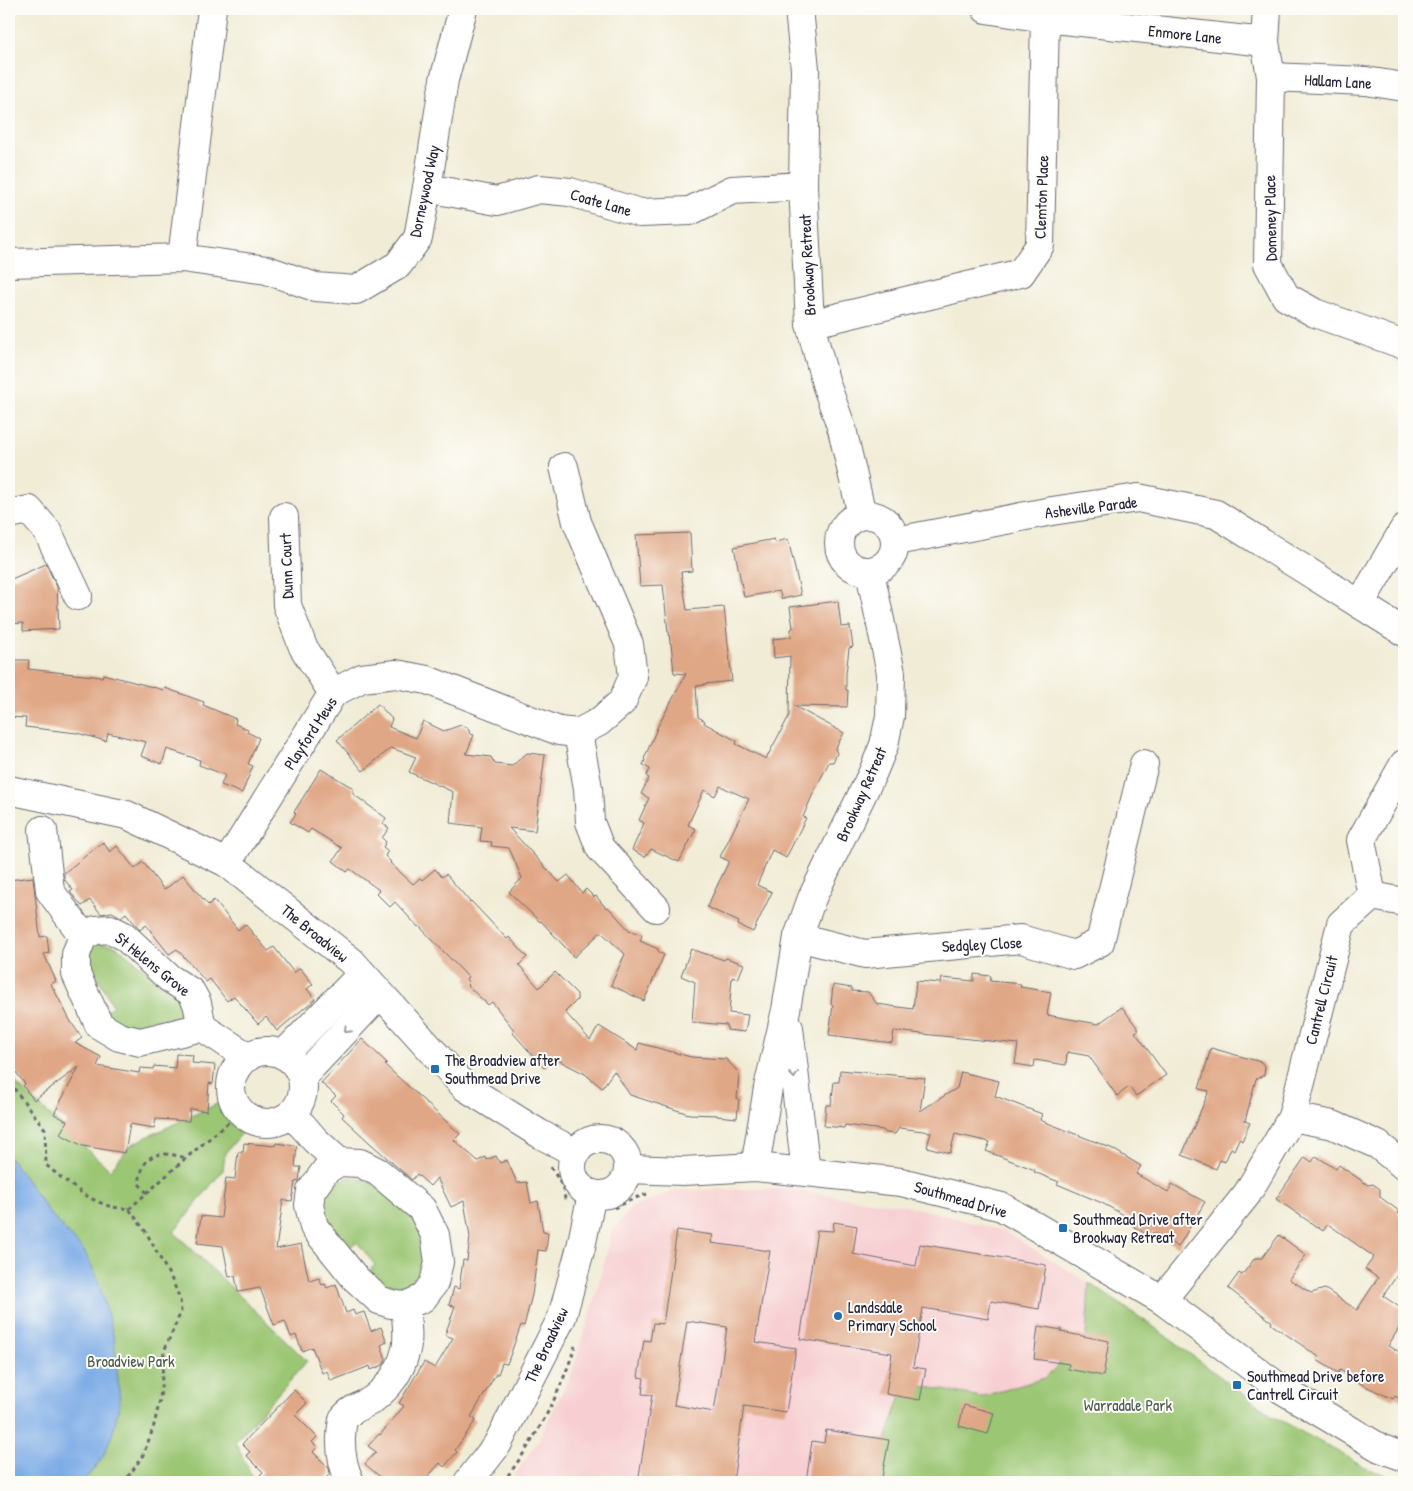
<svg xmlns="http://www.w3.org/2000/svg" width="1413" height="1491" font-family="'Patrick Hand',sans-serif">
  <style>
    .built { fill: #f7cfd2 }
    .green { fill: #9bc673; stroke: #5e7457 }
    .water { fill: #7cabe6; stroke: #4f6690 }
    .building { fill: #e0a786; fill-rule: evenodd }
    .lines { fill: none; stroke-linecap: round; stroke-linejoin: round }
    .minor-casing { stroke: #6a6971; stroke-width: 30 }
    .path { stroke: #6a6971; stroke-width: 3; stroke-dasharray: 4 4; stroke-linecap: butt }
    .minor { stroke: #fff; stroke-width: 28 }
    .oneway { stroke: #9c9ca7 }
    .poi-dot { fill: #1f6fb2; stroke: #fdfcf7; stroke-width: 2 }
    .labels { text-anchor: middle; dominant-baseline: central; stroke-width: 4; stroke-linejoin: round; paint-order: stroke }
    .street-label { font-size: 16px; fill: #22223b; stroke: #fdfcf7 }
    .poi-label { font-size: 16px; fill: #22223b; stroke: #fdfcf7; text-anchor: start }
    .park-label { font-size: 16px; fill: #4c5b4f; stroke: #fdfcf7 }
  </style>
  <rect width="100%" height="100%" fill="#fdfcf7"/>
  <filter id="ink" filterUnits="userSpaceOnUse"><feTurbulence type="fractalNoise" baseFrequency=".02" numOctaves="2"/><feDisplacementMap in="SourceGraphic" scale="10" xChannelSelector="R" yChannelSelector="G"/><feConvolveMatrix kernelMatrix="1 2 1 2 8 2 1 2 1" color-interpolation-filters="sRGB"/></filter>
  <filter id="wash" filterUnits="userSpaceOnUse"><feTurbulence type="fractalNoise" baseFrequency=".0096" numOctaves="4" result="noise"/><feDisplacementMap in="SourceGraphic" scale="20" xChannelSelector="R" yChannelSelector="G"/><feGaussianBlur stdDeviation="1.12" result="paint"/><feColorMatrix in="noise" values="0 0 0 0 0 0 0 0 0 0 0 0 0 0 0 0 0 1.4 0 .05"/><feComposite in="paint" operator="in"/></filter>
  <g filter="url(#wash)">
    <rect width="100%" height="100%" fill="#f1ecd6"/>
    <path class="built" d="M786 1189 913 1207 1004 1231 1089 1283 1086 1337 1046 1378 981 1397 905 1383 872 1482H510L538 1441 572 1372 596 1295 612 1231 631 1208 676 1190Z"/>
    <g class="green">
      <path d="M96 943 113 945 123 951 187 1005 195 1017 141 1038 101 1014 113 1006 99 979 87 984 82 956Z"/>
      <path d="M9 1070 17 1085 110 1170 132 1144 221 1102 244 1131 225 1153 223 1170 174 1232 307 1361 235 1442 255 1482H9Z"/>
      <path d="M351 1177 370 1181 422 1226 430 1274 404 1301 362 1277 375 1265 357 1242 343 1252 322 1228V1198L336 1182Z"/>
      <path d="M1089 1283 1151 1325 1273 1416 1371 1470 1404 1481V1482H872L905 1383 981 1397 1045 1378 1086 1337Z"/>
    </g>
    <path class="water" d="M9 1158 13 1161 51 1215 84 1251 97 1277 114 1338 120 1401 113 1432 103 1457 83 1482H9Z"/>
    <g id="blocks">
      <g class="building">
        <path d="M690 533 692 571 681 572 687 610 724 607 732 681 704 684V685L696 686 698 717 705 721 704 723 737 741 736 744 766 759 789 716 790 656 774 658 773 639 791 637V629L793 628 790 607 838 601 841 627 850 626 853 647 849 648 846 674V690H848L847 707 794 706 844 733 835 749 837 753 833 762H829L812 796 803 817 806 818 786 858 772 850 757 885 772 892 753 932 738 925 739 922 707 907 729 861 720 857 749 799 720 786 715 796 704 790 688 825 696 829 679 862 651 849 645 857 632 850 644 823 639 820 649 798 641 794 649 778 646 776 650 769 643 765 645 760 644 759 658 726 686 674 674 673 671 643H670L669 632H668L663 585 640 586 636 535Z"/>
        <path d="M774 539 775 542 788 539 801 595 782 599 779 591 744 597 734 547Z"/>
        <path d="M46 564 57 587 59 629 23 631V623L9 624V580Z"/>
        <path d="M9 660H29L28 669 102 677 103 674 164 690 165 688 204 702 203 705 236 719 235 724 248 729 247 732 259 738 248 764 253 766 242 793 221 785 225 775 199 765 200 760 167 749 162 764 141 756 146 742 108 733 106 741 77 733 25 727 26 718 9 717Z"/>
        <path d="M378 704 392 719 389 727 416 738 423 721 444 731 461 725 468 728 470 734 474 735 466 754 491 757 495 764 512 766 527 753 545 755 535 831 509 828 559 882 568 875 582 893 586 889 594 897 596 896 606 908 608 907 629 930 642 935 640 941 658 949V951L664 955 644 1001 611 985 625 954 601 932 574 957 541 921 540 922 509 892 522 878 509 848 491 846 492 842 480 841 482 827 450 823 453 792 409 772 416 757 391 748 363 771 337 740Z"/>
        <path d="M321 769 353 788V794L386 818 383 824 389 828 382 838 386 842 383 847 388 851 385 856 391 862 390 863 413 884 420 878 422 880 435 869 442 877 446 874 470 902 471 901 507 939 509 937 527 957 519 965 539 988 555 972 577 994V1000L565 1012 590 1040 599 1026 637 1050 639 1043 691 1057 726 1059 739 1073 737 1099H739L737 1118 717 1116V1115L689 1114 630 1095 614 1071 602 1088 585 1074 554 1058 544 1068 512 1032 514 1030 492 1002 488 1005 467 985 469 983 466 979 468 977 419 926 418 927 395 902 390 907 376 893 379 890 350 869 347 872 333 861 342 848 311 829 308 833 290 822 296 814 294 812Z"/>
        <path d="M103 842 110 852 117 846 135 869 143 862 164 890 183 875 208 905 214 900 238 930 245 924 268 951 274 947 294 973 300 968 313 984 307 989 315 999 277 1031 266 1017 258 1024 234 996 227 1001 210 979 206 982 177 949 169 954 146 925 140 930 126 913 121 917 112 912 101 914 90 900 82 906 70 892 73 890 64 879V873Z"/>
        <path d="M33 877 40 937 47 936 49 953 44 954 56 981 51 984 71 1022 82 1038 75 1043 101 1057 97 1066 139 1073 140 1068 153 1069 154 1066 175 1068 176 1054 193 1055 192 1063 215 1065 213 1084 209 1083 207 1111 190 1109 189 1121 156 1119 154 1128 130 1124 125 1153 83 1146 60 1134 67 1121 54 1114 79 1067 34 1100 23 1086 25 1084 15 1071 16 1070 9 1056V880Z"/>
        <path d="M691 949 724 960 726 958 744 964 738 979 732 977 729 1013 748 1015 745 1032 727 1030V1025L692 1022 695 982 681 976Z"/>
        <path d="M974 974 991 976 990 981 1021 984 1020 987 1051 992 1047 1015 1098 1024 1122 1007 1139 1030 1135 1032 1166 1075 1136 1096 1129 1087 1117 1096 1089 1056 1067 1052 1066 1065 1035 1060 1034 1067 1015 1064 1018 1044 894 1031 892 1043 829 1035 833 1005H831L833 985 852 988V991L868 992 877 1004 913 1009 916 981 941 983 942 978 974 981Z"/>
        <path d="M362 1039 387 1063 385 1065 460 1134 454 1140 478 1161 485 1157 487 1160 496 1156 500 1163 507 1160 517 1183 527 1182 531 1203 538 1201 543 1232 548 1233 546 1251 538 1250 532 1295 524 1326 521 1325 507 1364 502 1363 498 1374H496L471 1417 476 1420 455 1450 457 1452 444 1467 440 1463 423 1482H386L365 1464 376 1452 368 1446 379 1434 380 1435 404 1406 399 1403 424 1362 435 1368 453 1338 445 1335 455 1306 449 1305 454 1287 459 1289 463 1260 467 1261 470 1237 464 1201 451 1207 437 1178 430 1186 417 1174 412 1180 370 1143 342 1117 344 1114 331 1101 336 1096 321 1083Z"/>
        <path d="M1211 1048 1261 1062 1265 1067 1264 1075 1256 1079 1245 1121 1250 1123 1242 1141 1239 1139 1234 1150 1231 1148 1225 1162 1220 1160 1216 1169 1182 1155 1209 1091 1199 1089Z"/>
        <path d="M840 1070 925 1078 920 1111 957 1088 961 1072 999 1081 995 1096 1042 1114 1040 1120 1111 1148 1141 1166 1136 1174 1168 1192 1172 1184 1205 1202 1178 1247 1153 1232 1151 1237 1134 1227 1137 1222 1102 1203 1057 1184 1059 1182 1034 1172 1035 1170 986 1151 990 1142 955 1134 950 1153 927 1147 931 1132 899 1128 895 1134 886 1133 883 1130 845 1125 844 1128 824 1126 826 1105H831L834 1082H839Z"/>
        <path d="M244 1143 275 1146 276 1143 297 1146 295 1167H301L299 1181 295 1182 292 1201 283 1200 276 1249 301 1244 309 1281 319 1278 322 1285 325 1284 327 1288 336 1284 346 1313 353 1310 355 1315 364 1312 371 1331 381 1327 387 1342 381 1345 386 1359 383 1365 371 1370 370 1366 331 1381 327 1371 322 1373 312 1347 302 1351 296 1335 291 1337 285 1321 274 1325 260 1288 238 1292 235 1276 229 1277 223 1246 197 1243 201 1216 221 1218 226 1178 235 1179 238 1152H243Z"/>
        <path d="M1316 1156 1336 1169 1339 1165 1368 1185 1373 1184 1380 1189V1197L1399 1211 1398 1213 1404 1218V1265L1383 1296 1404 1310V1320L1388 1346 1404 1354V1401L1395 1396 1393 1399 1363 1385 1340 1370 1338 1373 1317 1360 1319 1357 1271 1324 1272 1322 1228 1288 1239 1273 1242 1275 1255 1258H1262L1279 1235 1306 1255 1289 1279 1311 1293 1325 1289 1357 1310 1378 1278 1365 1269 1374 1257 1328 1224 1323 1231 1276 1199 1305 1157 1312 1162Z"/>
        <path d="M834 1222 857 1226 853 1254 916 1266 920 1244 1046 1265 1039 1309 991 1301 988 1319 923 1308 913 1367 926 1369 920 1400 886 1394 892 1353 800 1339 817 1230 833 1231Z"/>
        <path d="M677 1230 713 1235 711 1243 770 1251 755 1342 796 1348 786 1412 744 1406 733 1482H638L652 1395 642 1394 644 1378 638 1377 644 1340 650 1341 653 1323 663 1324ZM687 1321 727 1327 714 1412 674 1405Z"/>
        <path d="M1038 1326 1062 1330 1061 1332 1109 1341 1103 1376 1068 1369 1069 1364 1034 1359Z"/>
        <path d="M294 1390 307 1403 295 1415 317 1437 312 1442 317 1447 313 1452 329 1468 330 1474 322 1482H267L260 1475 263 1472 246 1455 250 1452 242 1444Z"/>
        <path d="M964 1405 994 1413 988 1434 959 1426Z"/>
        <path d="M826 1430 889 1440 881 1482H806L812 1441 824 1443Z"/>
      </g>
    </g>
  </g>
  <g filter="url(#ink)">
    <use href="#blocks" fill-opacity="0" stroke="#6a6971" stroke-width="1"/>
    <g class="lines">
      <defs>
        <g id="minor">
          <path d="M799 9 805 69 803 186 810 324 826 384 842 429 862 515"/>
          <path d="M986 9 1045 18 1265 42"/>
          <path d="M1267 9 1265 42 1271 77 1268 264 1286 297 1315 313 1404 345"/>
          <path d="M1271 77 1366 81 1404 87"/>
          <path d="M427 188 497 201 539 189 570 192 640 213 690 211 732 190 803 186"/>
          <path d="M182 258 212 9"/>
          <path d="M9 263 182 258 267 270 315 287 356 290 398 265 418 238 427 188 444 80 463 9"/>
          <path d="M810 324 1021 273 1040 245 1045 18"/>
          <path d="M9 514 29 510 48 532 78 596"/>
          <circle cx="867" cy="543" r="28"/>
          <path d="M284 517 287 605 303 647 333 693"/>
          <path d="M896 541 1052 511 1138 498 1216 514 1404 632"/>
          <path d="M1360 604 1404 529"/>
          <path d="M578 733 588 788 590 822 600 848 656 908"/>
          <path d="M9 790 127 815 227 863 351 961 465 1087 540 1134 576 1153"/>
          <path d="M43 830 50 891 83 936"/>
          <path d="M227 863 333 693 362 678 396 674 427 680 559 731 578 733 599 722 622 702 633 677 629 644 577 522 564 467"/>
          <path d="M1372 896 1361 840 1404 764"/>
          <path d="M798 937 865 954 1021 939 1074 955 1100 942 1144 764"/>
          <path d="M202 1027 197 1003 191 992 169 978 124 936 110 929 96 930 83 936 76 954V974L99 1025 119 1037 140 1042 202 1027 248 1057"/>
          <path d="M789 1028 806 1172"/>
          <circle cx="267" cy="1087" r="36"/>
          <path d="M283 1055 362 974"/>
          <path d="M302 1077 380 994"/>
          <path d="M290 1115 302 1125 315 1140 339 1162"/>
          <path d="M1292 1117 1333 1125 1378 1145 1404 1166"/>
          <circle cx="600" cy="1167" r="28"/>
          <path d="M339 1162 360 1163 378 1172 422 1209 435 1235 439 1262 434 1283 423 1298 405 1306 391 1304 379 1300 355 1278 314 1227 309 1205 311 1191 326 1170Z"/>
          <path d="M755 1167 768 1088 786 1010 798 937 812 898 873 772 884 745 890 716 891 673 870 572"/>
          <path d="M628 1169 683 1171 755 1167 806 1172 901 1182 1002 1207 1162 1300 1281 1389 1380 1448 1404 1457"/>
          <path d="M1162 1300 1247 1194 1292 1117 1341 924 1372 896 1404 902"/>
          <path d="M350 1482C341 1463 339 1440 343 1419 350 1409 362 1406 372 1400 388 1388 400 1372 405 1353 410 1339 406 1320 405 1306"/>
          <path d="M468 1482 497 1445 562 1317 581 1247 592 1194"/>
        </g>
      </defs>
      <use href="#minor" class="minor-casing"/>
      <g class="path">
        <path d="M9 1082 45 1129 46 1165C64 1180 86 1199 109 1206 115 1208 123 1208 129 1209L146 1232 173 1282 180 1299 181 1312 164 1351 160 1400 153 1429 143 1455 131 1473 122 1482"/>
        <path d="M551 1167 564 1189 565 1202"/>
        <path d="M147 1193 139 1184C143 1152 158 1150 186 1158"/>
        <path d="M614 1208 635 1198 647 1194"/>
        <path d="M129 1209 186 1158 241 1112"/>
        <path d="M503 1482C534 1442 560 1395 575 1346"/>
      </g>
      <use href="#minor" class="minor"/>
    </g>
    <defs><path id="oneway-chevron" d="M-2-3.5L2.5 0L-2 3.5" fill="none" stroke-width="1.6" stroke-linecap="round" stroke-linejoin="round" transform="scale(1.25)"/></defs>
    <g class="oneway">
      <use href="#oneway-chevron" transform="translate(347 1030) rotate(134)"/>
      <use href="#oneway-chevron" transform="translate(794 1075) rotate(83)"/>
    </g>
  </g>
  <g class="poi-dot">
    <rect x="430" y="1064" width="10" height="10" rx="2.5"/>
    <rect x="1058" y="1223" width="10" height="10" rx="2.5"/>
    <circle cx="838" cy="1316" r="5"/>
    <rect x="1232" y="1380" width="10" height="10" rx="2.5"/>
  </g>
  <g class="labels">
    <g class="street-label">
      <text transform="translate(1185 34) rotate(6)">Enmore Lane</text>
      <text transform="translate(1338 81) rotate(3)">Hallam Lane</text>
      <text transform="translate(424 191) rotate(-78)">Dorneywood Way</text>
      <text transform="translate(1041 197) rotate(-88)">Clemton Place</text>
      <text transform="translate(601 202) rotate(16)">Coate Lane</text>
      <text transform="translate(1270 218) rotate(-91)">Domeney Place</text>
      <text transform="translate(807 265) rotate(-93)">Brookway Retreat</text>
      <text transform="translate(1091 507) rotate(-7)">Asheville Parade</text>
      <text transform="translate(286 566) rotate(-92)">Dunn Court</text>
      <text transform="translate(310 733) rotate(-57)">Playford Mews</text>
      <text transform="translate(861 794) rotate(-66)">Brookway Retreat</text>
      <text transform="translate(315 933) rotate(39)">The Broadview</text>
      <text transform="translate(982 944) rotate(-3)">Sedgley Close</text>
      <text transform="translate(153 964) rotate(39)">St Helens Grove</text>
      <text transform="translate(1321 1000) rotate(-76)">Cantrell Circuit</text>
      <text transform="translate(961 1199) rotate(16)">Southmead Drive</text>
      <text transform="translate(546 1345) rotate(-65)">The Broadview</text>
    </g>
    <g class="poi-label">
      <text x="445" y="1060">The Broadview after<tspan x="445" dy="18">Southmead Drive</tspan></text>
      <text x="1073" y="1219">Southmead Drive after<tspan x="1073" dy="18">Brookway Retreat</tspan></text>
      <text x="848" y="1307">Landsdale<tspan x="848" dy="18">Primary School</tspan></text>
      <text x="1247" y="1376">Southmead Drive before<tspan x="1247" dy="18">Cantrell Circuit</tspan></text>
    </g>
    <g class="park-label">
      <text x="131" y="1361">Broadview Park</text>
      <text x="1128" y="1405">Warradale Park</text>
    </g>
  </g>
  <rect width="1413" height="1491" fill="none" stroke="#fdfcf7" stroke-width="30"/>
</svg>
